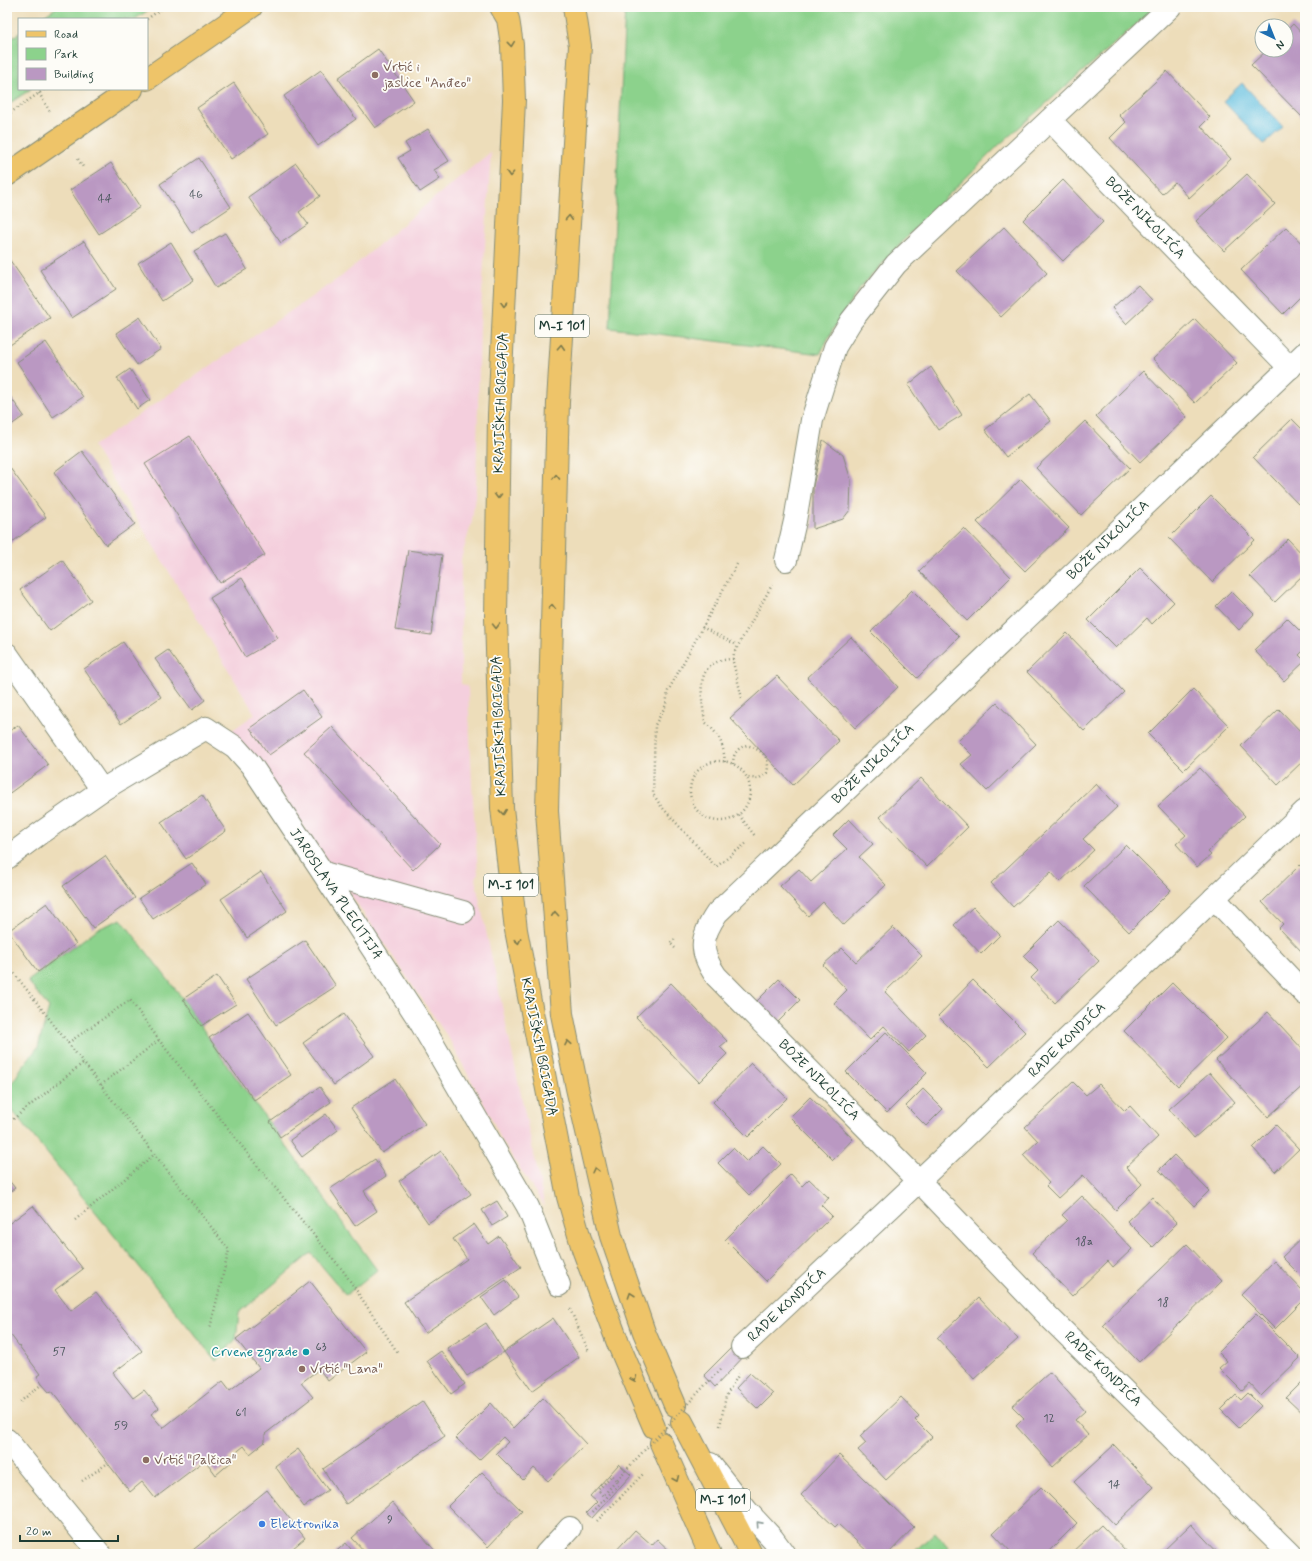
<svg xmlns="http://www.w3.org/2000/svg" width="1312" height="1561" font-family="Mynerve,sans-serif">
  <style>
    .built { fill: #f4cfdd }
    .green { fill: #8cd28c; stroke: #568860 }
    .water { fill: #62bfe0; stroke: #407e8a }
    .building { fill: #ba98c2 }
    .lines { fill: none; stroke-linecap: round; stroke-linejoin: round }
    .minor-casing { stroke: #868d77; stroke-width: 24 }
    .major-casing { stroke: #868d77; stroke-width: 24 }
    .path { stroke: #868d77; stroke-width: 2.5; stroke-dasharray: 1 3; stroke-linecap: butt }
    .minor { stroke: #fff; stroke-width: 22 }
    .major { stroke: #eec469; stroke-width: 22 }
    .path-bridge { stroke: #868d77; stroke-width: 2.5; stroke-dasharray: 1 3; stroke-linecap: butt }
    .oneway { stroke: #7c7a4c }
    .oneway2 { stroke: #8f9e9a }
    .education-dot { fill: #8d6e63; stroke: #fdfcf7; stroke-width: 1.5 }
    .culture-dot { fill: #0f9aa8; stroke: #fdfcf7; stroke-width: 1.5 }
    .shop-dot { fill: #3f7fe0; stroke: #fdfcf7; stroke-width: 1.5 }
    .labels { text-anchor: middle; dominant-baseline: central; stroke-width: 3.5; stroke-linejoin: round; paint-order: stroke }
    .number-label { font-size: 12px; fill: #465458 }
    .shield { fill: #fdfcf7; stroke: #62766e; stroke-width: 1 }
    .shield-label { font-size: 13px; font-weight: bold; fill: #1f3d34 }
    .education-label { font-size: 14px; fill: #785e54; stroke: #fdfcf7; text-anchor: start }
    .street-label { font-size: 14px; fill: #1f3d34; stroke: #fdfcf7 }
    .culture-label { font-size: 14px; fill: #0d838f; stroke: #fdfcf7; text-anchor: end }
    .shop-label { font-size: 14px; fill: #366cbe; stroke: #fdfcf7; text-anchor: start }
  </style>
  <rect width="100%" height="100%" fill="#fdfcf7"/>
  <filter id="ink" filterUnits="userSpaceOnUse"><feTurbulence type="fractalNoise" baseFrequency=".025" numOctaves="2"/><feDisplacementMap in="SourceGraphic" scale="8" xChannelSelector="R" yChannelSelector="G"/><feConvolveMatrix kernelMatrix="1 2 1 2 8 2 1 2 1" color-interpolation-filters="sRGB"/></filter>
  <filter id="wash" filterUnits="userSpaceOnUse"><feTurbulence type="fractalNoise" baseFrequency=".012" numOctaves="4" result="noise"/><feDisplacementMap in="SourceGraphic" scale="16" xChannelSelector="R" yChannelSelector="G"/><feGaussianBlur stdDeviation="0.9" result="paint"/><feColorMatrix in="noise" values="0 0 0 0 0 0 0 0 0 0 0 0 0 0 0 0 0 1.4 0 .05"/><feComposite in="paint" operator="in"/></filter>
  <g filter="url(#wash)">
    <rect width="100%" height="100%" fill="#edddba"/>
    <path class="built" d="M491 152 480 326 476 487 472 521 461 559V684L466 685 468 689 472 785 478 874 475 879 545 1207 502 1141 493 1121 449 1039 369 921 279 791 231 731 255 714 93 446 342 276 446 188Z"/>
    <g class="green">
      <path d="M57 7H153L135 19H40Z"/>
      <path d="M625 7H1156L999 145 922 221 859 289 833 329 820 354 610 328Z"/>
      <path d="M19 33V89H31L7 105V41Z"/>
      <path d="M121 919 183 999 224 1061 377 1270 346 1295 311 1253 239 1313 236 1339 216 1361 7 1104V1088L15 1079 22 1067 38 1047 49 1008 28 981 96 930Z"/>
      <path d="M935 1532 953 1554H912Z"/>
    </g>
    <path class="water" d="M1242 83 1283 127 1264 144 1223 101Z"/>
    <g id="blocks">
      <g class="building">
        <path d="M1293 24 1305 37V120L1251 65 1267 50H1286V31Z"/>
        <path d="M378 49 414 101 375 128 338 78Z"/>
        <path d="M321 70 356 119 318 146 284 96Z"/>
        <path d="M1167 71 1210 117 1201 126 1231 159 1189 198 1175 182 1162 194 1110 138 1126 122 1119 115Z"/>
        <path d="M234 83 268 134 231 159 197 108Z"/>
        <path d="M428 129 449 161 434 170 440 179 420 192 398 158 410 151 405 143Z"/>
        <path d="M199 158 231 207 192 233 160 184Z"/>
        <path d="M111 163 140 207 99 234 70 190Z"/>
        <path d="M296 163 320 196 299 212 308 224 281 243 248 197Z"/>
        <path d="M1247 174 1275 204 1224 251 1196 221Z"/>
        <path d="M1063 180 1103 222 1063 261 1023 220Z"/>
        <path d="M1004 227 1047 273 1001 317 957 271Z"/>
        <path d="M1286 227 1305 247V292L1283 314 1241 270Z"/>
        <path d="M225 233 247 269 216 288 194 251Z"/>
        <path d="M84 241 116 289 72 318 40 270Z"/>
        <path d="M171 242 194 280 162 301 138 263Z"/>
        <path d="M7 256 50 318 7 347Z"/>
        <path d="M1138 285 1152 300 1126 324 1112 308Z"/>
        <path d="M140 317 161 349 137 365 116 333Z"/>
        <path d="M1195 319 1237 363 1195 403 1153 359Z"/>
        <path d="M46 342 83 397 53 417 17 362Z"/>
        <path d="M931 367 962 415 938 430 908 385Z"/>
        <path d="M130 369 150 400 137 409 117 378Z"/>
        <path d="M1143 371 1187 417 1140 462 1096 416Z"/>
        <path d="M7 392 24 416 7 428Z"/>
        <path d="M1030 394 1051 421 1006 457 985 430Z"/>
        <path d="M1292 419 1305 432V497L1298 504 1253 457Z"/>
        <path d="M1085 421 1130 468 1081 515 1036 468Z"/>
        <path d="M190 436 265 555 220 583 145 464Z"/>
        <path d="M823 440 843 455 851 480 850 510 843 519 813 529V486Z"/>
        <path d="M82 451 135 524 106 545 54 472Z"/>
        <path d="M7 464 46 517 7 546Z"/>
        <path d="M1021 479 1069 528 1025 571 977 522Z"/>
        <path d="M1211 496 1255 540 1212 582 1169 538Z"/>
        <path d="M964 528 1011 577 967 621 919 571Z"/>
        <path d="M1288 539 1305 557V573L1275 602 1250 576Z"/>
        <path d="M408 550 442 555 431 635 395 630Z"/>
        <path d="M62 560 91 600 50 631 20 590Z"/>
        <path d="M1140 568 1174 602 1152 624 1147 618 1116 648 1088 620Z"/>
        <path d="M242 578 278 638 245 657 210 598Z"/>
        <path d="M912 590 959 637 917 678 871 632Z"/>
        <path d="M1231 591 1254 614 1239 630 1216 606Z"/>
        <path d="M1287 618 1305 636V649L1299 655 1305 661 1284 681 1254 650Z"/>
        <path d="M1067 633 1124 692 1084 731 1027 672Z"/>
        <path d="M851 637 898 687 855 728 807 678Z"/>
        <path d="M123 642 161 697 121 724 84 669Z"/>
        <path d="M168 650 205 700 192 710 155 659Z"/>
        <path d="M777 676 839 741 793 785 730 718Z"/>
        <path d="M1193 689 1229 726 1184 770 1148 734Z"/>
        <path d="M303 690 322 717 269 755 250 728Z"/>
        <path d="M997 703 1036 744 987 791 961 764 972 755 958 741Z"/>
        <path d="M1279 709 1305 736V759L1278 785 1241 746Z"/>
        <path d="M18 725 48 765 7 795V733Z"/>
        <path d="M332 727 440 844 413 870 304 752Z"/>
        <path d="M1200 768 1245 816 1208 852 1211 855 1197 867 1176 844 1186 835 1158 806Z"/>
        <path d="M921 778 968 827 927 867 880 817Z"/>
        <path d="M1096 784 1117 807 1083 839 1094 850 1060 882 1051 872 1013 907 991 883Z"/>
        <path d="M202 795 226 831 186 859 161 822Z"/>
        <path d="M849 819 873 844 859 857 886 885 844 925 823 902 808 916 780 886 799 869 811 882 847 849 833 835Z"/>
        <path d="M1126 845 1171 890 1129 932 1084 886Z"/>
        <path d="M105 856 135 898 93 928 63 886Z"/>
        <path d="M192 863 206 884 153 919 139 898Z"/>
        <path d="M1300 865 1305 870V955L1279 928 1283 924 1262 902Z"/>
        <path d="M261 872 287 911 247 938 221 899Z"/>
        <path d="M47 903 76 944 38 972 8 931Z"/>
        <path d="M973 907 1000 935 981 954 954 925Z"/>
        <path d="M1059 920 1099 961 1055 1003 1031 978 1038 971 1023 956Z"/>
        <path d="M893 927 922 956 885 992 926 1035 909 1052 884 1026 870 1040 834 1003 847 990 823 965 842 948 856 962Z"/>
        <path d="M305 940 336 986 276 1025 246 979Z"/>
        <path d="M217 976 236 1004 201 1026 183 999Z"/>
        <path d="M779 979 800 1000 778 1022 757 1001Z"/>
        <path d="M973 980 1025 1032 989 1067 938 1016Z"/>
        <path d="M671 983 727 1041 720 1047 727 1054 699 1082 636 1017Z"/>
        <path d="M1172 983 1227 1038 1178 1086 1124 1031Z"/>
        <path d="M248 1012 291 1075 254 1100 209 1038Z"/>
        <path d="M1268 1012 1305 1052V1084L1268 1117 1216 1060Z"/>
        <path d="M344 1014 374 1056 334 1085 303 1043Z"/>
        <path d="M886 1032 927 1073 887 1113 846 1072Z"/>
        <path d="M751 1063 787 1098 748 1137 713 1102Z"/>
        <path d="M1210 1073 1235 1102 1194 1138 1169 1109Z"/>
        <path d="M395 1079 425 1124 382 1153 351 1108Z"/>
        <path d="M1073 1082 1086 1095 1099 1084 1125 1111 1130 1106 1158 1137 1126 1167 1142 1184 1116 1210 1083 1175 1058 1198 1046 1186 1049 1183 1023 1155 1038 1141 1025 1127Z"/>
        <path d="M320 1087 331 1102 280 1137 270 1122Z"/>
        <path d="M923 1089 943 1109 926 1126 906 1106Z"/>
        <path d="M810 1097 853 1139 833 1160 790 1117Z"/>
        <path d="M326 1114 338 1130 302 1157 290 1140Z"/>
        <path d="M1276 1125 1299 1149 1275 1172 1253 1148Z"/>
        <path d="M763 1146 781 1164 749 1195 718 1163 733 1148 747 1162Z"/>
        <path d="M441 1151 471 1194 428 1223 399 1181Z"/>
        <path d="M1174 1155 1209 1191 1194 1206 1159 1170Z"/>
        <path d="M375 1159 386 1176 364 1191 377 1211 355 1226 330 1189Z"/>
        <path d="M791 1174 802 1186 809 1179 829 1198 821 1205 832 1216 766 1281 725 1240Z"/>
        <path d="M7 1178 15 1188 7 1194Z"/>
        <path d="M1082 1196 1132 1249 1113 1267 1108 1261 1072 1296 1032 1253 1067 1220 1062 1215Z"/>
        <path d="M1152 1197 1177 1223 1153 1247 1127 1221Z"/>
        <path d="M497 1201 507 1217 492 1226 482 1210Z"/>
        <path d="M33 1206 83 1269 55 1290 71 1311 96 1292 142 1351 113 1373 133 1398 144 1390 159 1408 151 1414 163 1428 223 1381 230 1390 259 1368 236 1339 310 1281 366 1352 328 1381 319 1369 301 1383 313 1397 265 1434V1442L250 1454 244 1446 228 1459 231 1462 216 1475 205 1460 155 1498 142 1482 130 1492 52 1391 49 1392 42 1384 37 1376 40 1374 7 1330V1225Z"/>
        <path d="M474 1224 488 1244 499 1236 521 1267 425 1333 404 1302 467 1259 453 1239Z"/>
        <path d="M1305 1235V1280L1282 1257Z"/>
        <path d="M1187 1244 1222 1281 1139 1362 1103 1325Z"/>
        <path d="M1274 1261 1305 1293V1299L1275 1329 1241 1295Z"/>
        <path d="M506 1280 518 1297 494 1315 481 1297Z"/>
        <path d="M979 1298 1018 1339 974 1379 937 1338Z"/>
        <path d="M1256 1314 1300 1358 1261 1396 1250 1384 1242 1391 1219 1368 1227 1361 1218 1352Z"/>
        <path d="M553 1318 579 1357 532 1391 504 1352 467 1376 447 1348 486 1323 504 1352Z"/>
        <path d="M737 1342 747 1353 715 1387 704 1375Z"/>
        <path d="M441 1351 465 1384 451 1394 427 1361Z"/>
        <path d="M1050 1372 1085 1411 1075 1420 1088 1435 1053 1467 1016 1426 1024 1418 1012 1406Z"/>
        <path d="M750 1373 773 1394 758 1409 736 1388Z"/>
        <path d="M1305 1379V1416L1286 1398Z"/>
        <path d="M1248 1393 1261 1406 1239 1428 1221 1410 1236 1395 1241 1400Z"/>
        <path d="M901 1397 919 1416 915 1420 932 1437 886 1480 858 1450 866 1443 860 1436Z"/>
        <path d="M543 1398 586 1444 548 1481 534 1468 523 1480 496 1453 508 1442 503 1437 479 1460 456 1438 491 1403 513 1428Z"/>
        <path d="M422 1401 445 1436 346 1504 323 1469Z"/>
        <path d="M1114 1445 1154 1487 1115 1525 1074 1482Z"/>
        <path d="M298 1449 328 1490 304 1507 275 1466Z"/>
        <path d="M839 1455 914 1527 888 1554H870L838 1524 835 1527 801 1495Z"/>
        <path d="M619 1464 631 1475 592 1518 586 1513 597 1502 590 1496Z"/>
        <path d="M482 1472 522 1511 488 1547 448 1506Z"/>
        <path d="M1041 1487 1077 1523 1046 1554H1013L993 1533Z"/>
        <path d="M267 1490 305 1538 286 1554H188Z"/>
        <path d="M392 1502 438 1554H367L352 1538Z"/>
        <path d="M1191 1524 1219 1554H1160Z"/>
        <path d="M1101 1525 1129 1554H1070Z"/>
        <path d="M635 1530 652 1545 657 1539 673 1554H613Z"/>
        <path d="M346 1543 355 1554H333Z"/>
      </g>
    </g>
  </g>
  <g filter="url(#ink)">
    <use href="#blocks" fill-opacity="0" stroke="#868d77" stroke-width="1"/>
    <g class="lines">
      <defs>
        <g id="minor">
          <path d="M1050 120 1290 368"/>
          <path d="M786 560 795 521 812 420 835 347 851 321 896 264 1170 7"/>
          <path d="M7 654 102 790"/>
          <path d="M7 858 39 834 102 790 206 728 235 747 251 765 321 870 419 1020 528 1207 559 1285"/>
          <path d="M324 873 463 912"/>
          <path d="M1214 898 1305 994"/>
          <path d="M742 1347 940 1161 1305 811"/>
          <path d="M7 1440 100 1554"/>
          <path d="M710 1464 747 1511 773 1539 784 1554"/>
          <path d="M546 1554 570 1528"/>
          <path d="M1290 1554 1049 1317 919 1181 716 976C699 951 700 938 717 913L1305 353"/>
        </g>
        <g id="major">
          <path d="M501 7 508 19 512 45 514 100 499 415 496 618 502 808 516 930 568 1197 583 1249 618 1343 654 1427"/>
          <path d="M574 7 580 46 558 402 547 811 562 1014 577 1088 611 1236 644 1332 675 1405"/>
          <path d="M147 79 251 7"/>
          <path d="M7 175 132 89"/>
          <path d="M682 1422 751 1554"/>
          <path d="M661 1443 710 1554"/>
        </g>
      </defs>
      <use href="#minor" class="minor-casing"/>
      <use href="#major" class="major-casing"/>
      <g class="path">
        <path d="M147 19 164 7"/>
        <path d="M39 93 50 112"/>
        <path d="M7 115 45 89"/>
        <path d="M78 159 83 167"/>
        <path d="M737 564 668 691 666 705 655 725 653 794 661 806 716 867 748 842"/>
        <path d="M702 627 737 645"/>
        <path d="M742 698 733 662 734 653 772 585"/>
        <circle cx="720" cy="791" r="30"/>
        <path d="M725 762C723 743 720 735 705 722 701 693 693 660 733 659"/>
        <path d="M733 764C733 754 737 748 747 745 761 750 771 756 767 773L758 779 747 777"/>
        <path d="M739 815 755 836"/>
        <path d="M675 948 670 943 675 939"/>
        <path d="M7 964 68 1043 130 1000 159 1040 255 1163 344 1272 398 1353"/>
        <path d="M68 1043 229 1250 210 1328"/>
        <path d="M101 1085 159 1040"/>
        <path d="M7 1124 83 1063"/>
        <path d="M75 1220 155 1154"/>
        <path d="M570 1309 589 1352"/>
        <path d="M709 1381 723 1367"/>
        <path d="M20 1402 42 1384"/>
        <path d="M720 1426 726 1396 739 1374"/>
        <path d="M82 1481 108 1463"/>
        <path d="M593 1512 619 1484 612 1475 598 1490 603 1496 625 1471"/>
        <path d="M597 1521 644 1473"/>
      </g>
      <use href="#minor" class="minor"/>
      <use href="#major" class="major"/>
      <path class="path-bridge" d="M625 1471 709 1381"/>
    </g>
    <defs><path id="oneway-chevron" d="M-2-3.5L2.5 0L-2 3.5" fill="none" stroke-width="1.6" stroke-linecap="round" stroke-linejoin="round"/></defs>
    <g class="oneway">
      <use href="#oneway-chevron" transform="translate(511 44) rotate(84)"/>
      <use href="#oneway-chevron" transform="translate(510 174) rotate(93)"/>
      <use href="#oneway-chevron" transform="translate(569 218) rotate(-86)"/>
      <use href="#oneway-chevron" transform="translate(504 304) rotate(93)"/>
      <use href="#oneway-chevron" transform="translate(561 347) rotate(-87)"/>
      <use href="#oneway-chevron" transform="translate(556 477) rotate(-89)"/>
      <use href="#oneway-chevron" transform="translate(498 496) rotate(91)"/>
      <use href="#oneway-chevron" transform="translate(552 607) rotate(-89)"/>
      <use href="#oneway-chevron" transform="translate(496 626) rotate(89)"/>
      <use href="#oneway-chevron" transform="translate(503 812) rotate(84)"/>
      <use href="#oneway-chevron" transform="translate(555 914) rotate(-94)"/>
      <use href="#oneway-chevron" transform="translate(518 941) rotate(79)"/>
      <use href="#oneway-chevron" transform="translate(568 1043) rotate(-101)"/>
      <use href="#oneway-chevron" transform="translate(595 1170) rotate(-103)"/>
      <use href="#oneway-chevron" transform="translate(631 1295) rotate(-109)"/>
      <use href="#oneway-chevron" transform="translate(634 1379) rotate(66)"/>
      <use href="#oneway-chevron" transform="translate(676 1479) rotate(67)"/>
    </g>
    <use class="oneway2" href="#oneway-chevron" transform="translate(759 1524) rotate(-132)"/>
  </g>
  <g class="education-dot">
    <circle cx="375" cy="75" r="4"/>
    <circle cx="302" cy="1369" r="4"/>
    <circle cx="146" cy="1460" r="4"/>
  </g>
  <circle class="culture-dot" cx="306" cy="1352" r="4"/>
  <circle class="shop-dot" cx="262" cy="1524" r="4"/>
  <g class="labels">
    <g class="number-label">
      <text x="196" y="195">46</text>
      <text x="105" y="199">44</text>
      <text x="1084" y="1242">18a</text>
      <text x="1163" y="1303">18</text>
      <text x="321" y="1347">63</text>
      <text x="59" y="1352">57</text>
      <text x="241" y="1413">61</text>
      <text x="1049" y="1419">12</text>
      <text x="121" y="1426">59</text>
      <text x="1114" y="1485">14</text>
      <text x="390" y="1520">9</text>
    </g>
    <g class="shield">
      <rect x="535" y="315" width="54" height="22" rx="3"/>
      <rect x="484" y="874" width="54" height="22" rx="3"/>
      <rect x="696" y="1489" width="54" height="22" rx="3"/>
    </g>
    <g class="shield-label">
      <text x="562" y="326">M-I 101</text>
      <text x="511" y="885">M-I 101</text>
      <text x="723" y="1500">M-I 101</text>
    </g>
    <g class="education-label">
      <text x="383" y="67">Vrtić i<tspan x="383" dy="16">jaslice "Anđeo"</tspan></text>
      <text x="310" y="1369">Vrtić "Lana"</text>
      <text x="154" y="1460">Vrtić "Palčica"</text>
    </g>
    <g class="street-label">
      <text transform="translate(1145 218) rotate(46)">BOŽE NIKOLIĆA</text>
      <text transform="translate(501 403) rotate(-88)">KRAJIŠKIH BRIGADA</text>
      <text transform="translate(1108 540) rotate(-44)">BOŽE NIKOLIĆA</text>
      <text transform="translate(499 726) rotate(-92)">KRAJIŠKIH BRIGADA</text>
      <text transform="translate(873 764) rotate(-44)">BOŽE NIKOLIĆA</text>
      <text transform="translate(336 894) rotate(56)">JAROSLAVA PLECITIJA</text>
      <text transform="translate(1067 1040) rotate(-44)">RADE KONDIĆA</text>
      <text transform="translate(539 1047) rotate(79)">KRAJIŠKIH BRIGADA</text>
      <text transform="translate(819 1080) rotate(45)">BOŽE NIKOLIĆA</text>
      <text transform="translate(787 1305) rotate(-43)">RADE KONDIĆA</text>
      <text transform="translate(1103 1369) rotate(44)">RADE KONDIĆA</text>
    </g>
    <g class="culture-label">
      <text x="298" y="1352">Crvene zgrade</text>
    </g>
    <g class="shop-label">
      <text x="270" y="1524">Elektronika</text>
    </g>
  </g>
  <rect width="1312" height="1561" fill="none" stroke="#fdfcf7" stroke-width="24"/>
  <rect x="18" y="18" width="130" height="72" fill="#fdfcf7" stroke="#a4b0a9"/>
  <rect x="26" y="31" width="20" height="6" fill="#eec469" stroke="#a4b0a9"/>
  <text x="54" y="38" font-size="12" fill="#1f3d34">Road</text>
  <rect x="26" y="48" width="20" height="12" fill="#8cd28c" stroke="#a4b0a9"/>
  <text x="54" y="58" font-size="12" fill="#1f3d34">Park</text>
  <rect x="26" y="68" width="20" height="12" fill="#ba98c2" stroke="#a4b0a9"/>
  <text x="54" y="78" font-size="12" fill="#1f3d34">Building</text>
  <g transform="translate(1274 38) rotate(137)"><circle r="19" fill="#fdfcf7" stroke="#a4b0a9"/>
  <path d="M0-3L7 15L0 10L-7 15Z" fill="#1f6fb2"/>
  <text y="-6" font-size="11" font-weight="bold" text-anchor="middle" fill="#1f3d34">N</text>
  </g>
  <path d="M20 1535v6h98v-6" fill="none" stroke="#1f3d34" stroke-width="2"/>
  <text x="26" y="1535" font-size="12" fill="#1f3d34" stroke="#fdfcf7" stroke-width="3" paint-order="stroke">20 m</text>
</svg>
